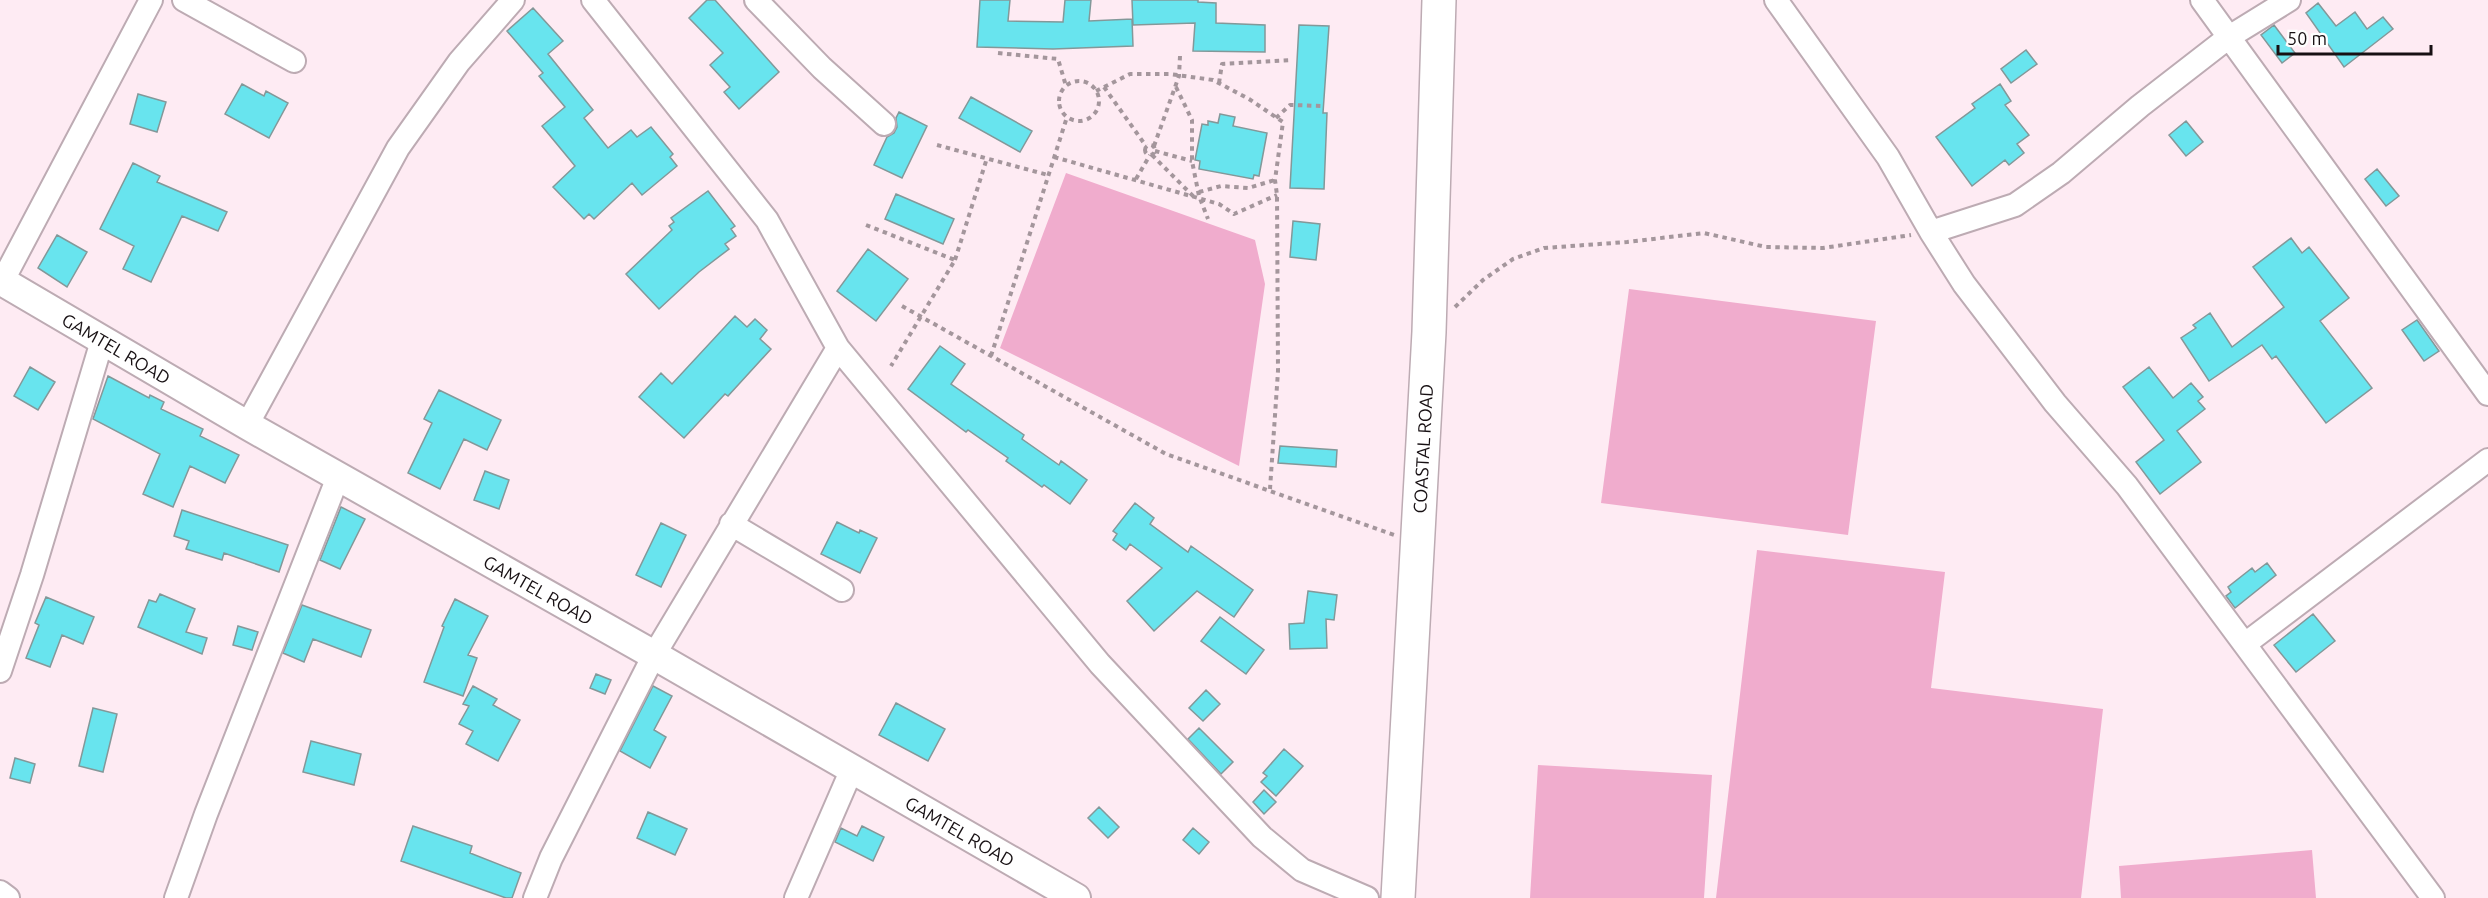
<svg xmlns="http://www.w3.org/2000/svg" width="2488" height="898" font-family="Ubuntu,sans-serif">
<rect width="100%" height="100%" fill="#feebf3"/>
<path fill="#f0accd" d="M1066,173l189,67 10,44 -26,182 -239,-118z
M1629,289l247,32 -28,214 -247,-32z
M1757,550l188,22 -14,116 172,21 -22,189h-365z
M1538,765l174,10 -8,123h-174z
M2312,850l4,48h-195l-2,-32z"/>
<path fill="#68e4ee" stroke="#839899" stroke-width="1.5" d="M707,0h8l64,72 -40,37 -15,-17 6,-5 -20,-22 13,-12 -34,-35z
M980,0h30l-2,21 55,1 2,-22h26l-2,21 43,-2 1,27 -80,3 -76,-2z
M1132,0h66v2l18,1v20l49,2v27l-72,-1 2,-28 -62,2z
M2318,3l18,23 19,-14 12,17 16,-12 10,12 -49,38 -38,-54z
M533,8l30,33 -15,13 45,56 -9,8 24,30 23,-18 6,7 14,-10 22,27 -3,3 7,9 -35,29 -10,-12 -38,36 -5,-5 -5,5 -31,-32 22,-21 -33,-40 23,-19 -26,-31 4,-3 -36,-42z
M1299,25l30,1 -6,87h4l-3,76 -34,-1z
M2274,25l21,28 -13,10 -21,-28z
M2026,50l11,14 -26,19 -10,-14z
M242,84l22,12 2,-5 22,12 -19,35 -44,-24z
M2000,84l11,17 -6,4 24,30 -12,9 7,9 -15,12 -4,-5 -33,26 -36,-49 39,-29 -3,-4z
M138,94l28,8 -9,30 -27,-8z
M971,97l61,34 -12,21 -61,-34z
M899,112l28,14 -25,52 -28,-13 13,-28 7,-4 3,-6 -1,-9z
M1220,114l15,3 -2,9 34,7 -8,43 -5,-1 -1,4 -54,-10 1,-8 -5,-1 7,-36 6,1v-4l10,2z
M2186,121l17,21 -17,14 -17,-21z
M133,163l27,13 -3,6 70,30 -9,19 -36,-15 -31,66 -28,-13 11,-23 -34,-17z
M2377,169l22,27 -13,10 -21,-27z
M708,191l27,35 -4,3 5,7 -11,8 4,5 -30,23 -40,37 -33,-35 46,-44 -3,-4 5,-4 -3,-4z
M896,194l58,25 -11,25 -58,-25z
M1293,221l27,3 -4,36 -26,-3z
M57,235l30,17 -20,35 -29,-19z
M2291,238l11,15 7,-6 40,51 -29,23 52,67 -46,35 -50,-67 -4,3 -10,-14 -53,36 -28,-43 15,-10 -3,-3 17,-12 22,34 52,-40 -31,-40z
M868,249l40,30 -32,42 -39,-30z
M735,316l12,11 8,-8 12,11 -7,9 11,10 -43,47 -3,-2 -41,44 -45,-41 22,-24 11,11z
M2417,320l22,31 -15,10 -22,-31z
M940,346l25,18 -14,20 73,51 -2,4 37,26 2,-4 26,19 -17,24 -26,-19 -2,2 -36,-26 2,-3 -40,-28 -2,2 -58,-43z
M30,367l25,15 -17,28 -24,-14z
M2149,367l24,31 18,-15 12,14 -5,4 7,8 -28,22 24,31 -41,32 -24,-32 28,-22 -41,-53z
M108,376l41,22 1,-3 14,7 -3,7 42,20 -3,7 39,19 -14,28 -35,-17 -17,41 -30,-13 17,-40 -67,-35z
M439,390l62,30 -14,30 -23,-11 -24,50 -32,-16 24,-50 -8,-4z
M1280,446l57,4 -1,17 -58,-4z
M485,471l24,9 -10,29 -25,-9z
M1135,503l19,15 -4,6 38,28 3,-6 62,44 -19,27 -37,-26 -43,40 -27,-30 35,-33 -32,-24 -4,6 -13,-10 4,-6 -4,-3z
M341,507l24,12 -25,50 -20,-9z
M182,510l106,35 -9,27 -55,-19 -2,7 -36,-11 3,-8 -15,-5z
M837,522l22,11 1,-3 17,8 -17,35 -39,-19z
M661,523l25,12 -25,52 -25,-12z
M2267,563l9,12 -41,33 -9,-12 5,-4 -3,-5 24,-19 3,4z
M1308,591l29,4 -3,25 -8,-1 1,29 -37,1 -1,-25 15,-1z
M160,594l35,15 -9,23 21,6 -5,16 -64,-27 11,-27 7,2z
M46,597l48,20 -11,27 -21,-9 -12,32 -24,-9 13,-33 -4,-2z
M455,599l33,17 -20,39 9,3 -14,38 -39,-14 20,-55 -2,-1z
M302,605l69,25 -10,27 -48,-18 -9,23 -21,-9z
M2313,614l22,27 -39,31 -22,-27z
M1220,617l44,33 -18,24 -45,-33z
M238,626l20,6 -6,18 -19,-5z
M596,674l15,6 -6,14 -15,-6z
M473,686l24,13 -4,6 27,15 -22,41 -32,-17 7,-13 -14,-7 10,-18 -6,-2z
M653,686l19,10 -18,34 12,7 -16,31 -30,-17z
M1206,690l14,14 -17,17 -14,-13z
M896,703l49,26 -17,32 -49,-26z
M93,708l24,6 -14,58 -24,-6z
M1199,728l34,34 -12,12 -33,-35z
M311,741l50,13 -7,31 -51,-13z
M1284,749l19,17 -27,30 -15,-14 6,-6 -4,-3z
M15,758l20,6 -5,19 -20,-5z
M1264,790l12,12 -12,12 -11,-12z
M1099,807l20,20 -11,11 -20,-20z
M648,812l39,17 -12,26 -38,-17z
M413,826l59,20 -2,7 51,20 -9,25h-6l-105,-37z
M862,826l22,11 -11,24 -38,-19 6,-14 16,8z
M1193,828l16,14 -10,12 -16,-14z"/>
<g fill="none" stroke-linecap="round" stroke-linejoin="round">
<g stroke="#bdabb3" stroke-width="26">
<path id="minor" d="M184,0l110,61
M593,0l174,220 71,128 262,316 162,173 40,33 65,28
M756,0l66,68 62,56
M1776,0l112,157 43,75 33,52 91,119 72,83 306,412
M2202,0l286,394
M1931,232l84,-27 46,-32 79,-67 89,-69 60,-37
M2,282l149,-282
M247,425l151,-277 61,-86 54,-62
M731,524l111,66
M2245,644l243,-184
M0,671l32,-96 70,-234
M0,892l8,6
M176,898l30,-84 132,-337
M535,898l16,-40 103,-203 184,-307
M796,898l56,-129"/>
</g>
<g stroke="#bdabb3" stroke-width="32">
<g id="tertiary">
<path id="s1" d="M0,280l247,145 407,230 422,243"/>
</g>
</g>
<g stroke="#bdabb3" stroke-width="36">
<g id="primary">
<path id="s2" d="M1398,898l31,-566 10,-332"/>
</g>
</g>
<path stroke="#a4969c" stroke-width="4" stroke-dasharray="4.5 4.5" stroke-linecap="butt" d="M998,53l60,6 8,27
M1059 101a20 20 0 1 1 40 0a20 20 0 1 1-40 0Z
M1219,83l3,-19 69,-4
M1104,87l42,59
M1176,87l16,33v41l7,35 9,23
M1096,91l34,-17h40l43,6 36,19 34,23 -8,58 2,15 1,176 -8,118
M1276,118l14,-13 34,1
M1145 150a5 5 0 1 1 10 0a5 5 0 1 1-10 0Z
M937,145l111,30
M1154,146l25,-70 1,-20
M1155,151l37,10
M1152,155l42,42
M1054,157l165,47 15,10 43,-19
M1136,179l14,-24
M1199,192l22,-6 27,2 27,-8
M866,225l89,35 -64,106
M955,260l32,-102
M902,306l264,148 228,81
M1455,307l28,-27 30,-21 31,-11 83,-6 77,-9 62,14 57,1 88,-13
M991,356l76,-239"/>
<use href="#minor" stroke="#fff" stroke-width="22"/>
<use href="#tertiary" stroke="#fff" stroke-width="28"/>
<use href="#primary" stroke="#fff" stroke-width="33"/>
</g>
<g text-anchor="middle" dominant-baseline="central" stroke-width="4.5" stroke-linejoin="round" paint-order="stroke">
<g font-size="18" fill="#171013" stroke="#fefefe">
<text stroke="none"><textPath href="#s1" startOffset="135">GAMTEL ROAD</textPath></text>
<text stroke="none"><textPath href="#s2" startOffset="450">COASTAL ROAD</textPath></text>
<text stroke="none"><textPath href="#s1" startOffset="621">GAMTEL ROAD</textPath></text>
<text stroke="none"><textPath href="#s1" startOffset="1107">GAMTEL ROAD</textPath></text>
</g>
</g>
<path d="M2278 45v9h153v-9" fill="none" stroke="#171013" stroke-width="3"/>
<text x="2287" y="45" font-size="18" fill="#171013" stroke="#fefefe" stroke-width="4.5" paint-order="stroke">50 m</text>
</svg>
